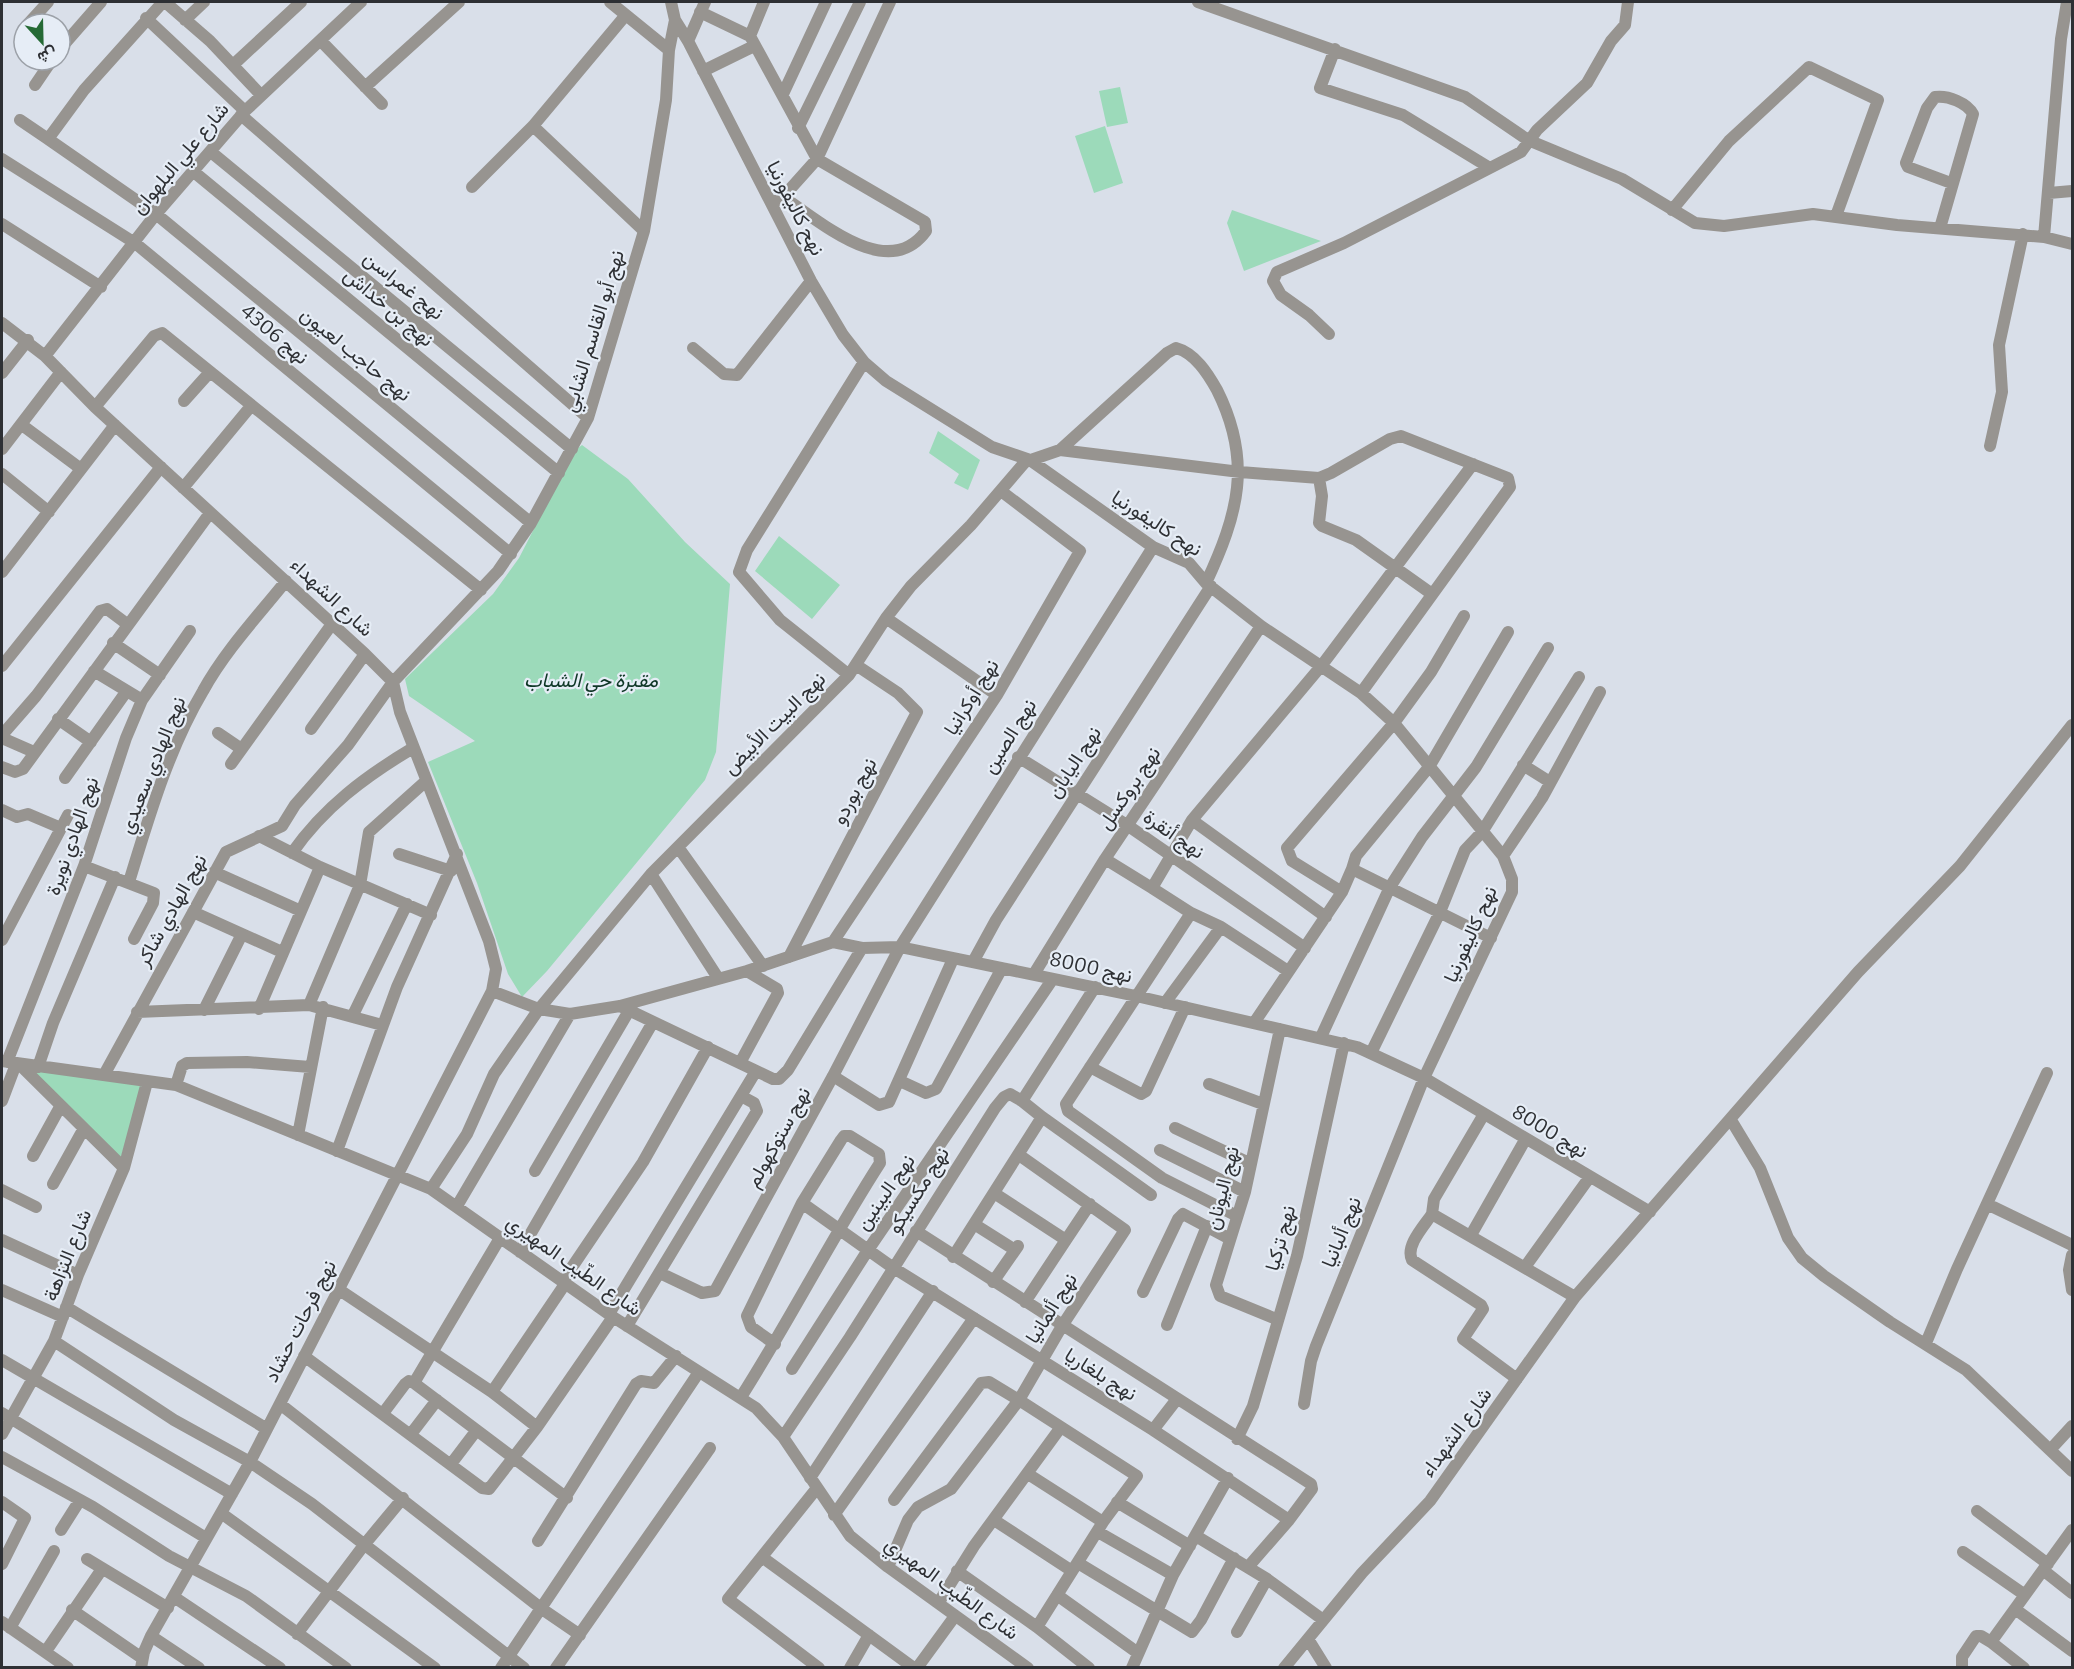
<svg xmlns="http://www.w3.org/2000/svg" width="2074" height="1669" font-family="Bitter,Vazirmatn,serif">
<rect width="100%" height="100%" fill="#d9dfe9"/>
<path fill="#9cdaba" d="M1120,87l8,36 -21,4 -8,-36z
M1105,126l18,57 -29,10 -19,-57z
M1232,210l89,31 -77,30 -17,-48z
M938,431l42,29 -12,30 -14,-7 5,-9 -30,-21z
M582,445l46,34 57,63 45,42 -14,168 -11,28 -158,191 -25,26 -14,-23 -31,-91 -49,-121 47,-21 -66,-45 -4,-17 88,-85 26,-36 55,-107z
M779,536l61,49 -28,34 -57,-48z
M24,1069l118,16 -22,76z"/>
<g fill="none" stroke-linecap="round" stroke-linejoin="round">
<path stroke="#979490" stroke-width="12" d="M163,2l-79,88 -36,49 108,75 375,309
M165,2l45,39 50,53
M610,2l59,48
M764,2l-14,34 67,123 108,63 1,9c-38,52 -106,-10 -143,-34
M1198,2l267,95 63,43 94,39 73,44 29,3 89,-12 84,11 147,12 28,7
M700,12l50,24
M146,18l99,93
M185,20l19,-18
M675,20l13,21 123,240 32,54 21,27 22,19 106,66 38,13 123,87 36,16 17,20 55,43 100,67 33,30 109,133 9,23v13l-88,186 -108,268 -5,15 -7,43
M28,24l20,-22
M321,41l61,63
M688,41l17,-39
M60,49l41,-47
M1335,49l-15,39 83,27 87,53
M233,65l68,-63
M703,71l51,-25
M35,85l17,-25
M365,87l94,-85
M783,94l43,-92
M241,115l347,303
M20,120l28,19
M533,126l111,105
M798,128l62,-126
M211,152l361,297
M2,159l133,84 376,311
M194,172l365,301
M472,187l61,-61 92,-110
M2049,193l23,-2
M776,201l7,-4 34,-38 73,-157
M1672,210l57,-69 80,-74 69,33 -42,116
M2,224l99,63
M1940,228l33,-114c-6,-11 -25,-19 -38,-17l-8,11 -21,55 2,4 43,16
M2044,237l17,-198 6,-37
M2,323l43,33 50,51 270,247 28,28 7,30 89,229 7,28 -4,22 -242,471 -99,174 -7,16 -3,16
M1329,334l-20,-19 -28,-20 -8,-14 4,-9 67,-29 177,-91 16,-22 50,-47 24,-42 14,-16 3,-23
M693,348l31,26 13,1 74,-94
M45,356l111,-142 89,-103 116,-109
M2,373l26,-33
M184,401l26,-29
M95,407l59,-71 8,-3 319,257
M22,425l59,44
M1990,446l12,-54 -3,-47 24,-111
M2,449l59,-77
M1060,450l180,22 79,6 12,-5 59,-34 11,-3 107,42 2,9 -149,206
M2,474l47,38
M1319,478l3,18 -3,27 3,3 34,14 76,54
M183,488l68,-82
M2,572l113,-147
M886,618l111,77
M113,643l47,32
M2,666l159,-199
M94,671l48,29
M849,675l-69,-55 -41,-48 8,-22 117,-188
M58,719l33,23
M311,729l54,-75
M218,733l22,15
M2,735l34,-39 64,-85 7,-2 20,15
M2,738l32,14
M1018,757l109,68 178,123
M231,764l101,-140
M1523,765l27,17
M2,767l13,5 8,-3 187,-256
M65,778l61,-86
M2,810l15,7 11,-3 33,14
M1192,820l134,97
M259,836l61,31 111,48
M678,847l85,119
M292,853c32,-46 74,-77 121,-105
M399,854l52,17
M1503,856l39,-58 58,-106
M1105,859l47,29 40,-68 130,-155 151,-201
M84,866l70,27 -1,10 -19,36
M1352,869l4,-13 73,-89 79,-135
M214,872l87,39
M651,874l67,104
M129,882c20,-65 39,-132 74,-191 22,-40 54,-74 83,-110
M1152,888l39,25
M1342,892l-50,-31 -5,-13 107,-125 37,-51 33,-56
M193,912l89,40
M2,940l66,-125
M833,942l164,-247 83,-144 -79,-60
M789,957l128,-245 -19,-19 -42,-28
M973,962l23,-42 215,-334
M1034,974l71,-115 156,-233
M492,991l47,18 31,5 50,-8 127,-35 86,-29 29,6 38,-1 236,49 221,51 67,31 226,134
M1165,1003l56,-76
M309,1005l51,-120 9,-53 57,-51
M620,1006l153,73h6l9,-9 74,-122
M259,1009l61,-142
M204,1010l38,-76
M137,1012l172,-7 73,20
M353,1015l54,-111
M1254,1023l88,-131 10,-23 139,69
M1321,1037l69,-150 32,-50 54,-70 72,-119
M1371,1053l69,-141 25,-62 17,-18 97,-155
M2,1061l174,24 255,104 182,128 143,91 27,29 67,99 38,31 140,101
M7,1062l77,-196 42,-128 16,-38 48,-69
M740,1063l38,-70 -1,-4 -30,-18
M19,1064l105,104
M38,1067l15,-44 62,-146
M1090,1067l51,27 5,-3 39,-84
M104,1075l122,-223 56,-26 13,-21 53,-60 45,-63 105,-111 33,-48 57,-105 56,-187 22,-131 3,-50 6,-30 -4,-18
M833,1076l46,29 10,-3 64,-143
M900,1081l26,12 10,-4 66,-121
M1209,1084l54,20
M176,1085l6,-19 5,-3 60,-1 63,5
M2,1101l14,-37
M1484,1114l-50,85 -2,15 143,83
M1042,1117l109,78
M1731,1120l29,48 28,70 14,20 22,18 66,46 76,48 106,101
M1175,1128l74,35
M298,1135l25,-128
M1160,1150l85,42
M337,1151l60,-164 60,-133
M33,1156l27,-49
M535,1171l95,-162
M53,1184l30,-54
M431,1189l36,-55 27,-60 45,-65 112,-135 198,-199 37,-57 25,-32 60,-61 54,-63 35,-12 107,-97 9,-5c19,5 32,26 41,42 36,72 21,124 -11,193
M2,1190l34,17
M994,1193l72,47 -41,62
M1987,1204l85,41
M457,1206l113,-192
M1432,1214c-8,12 -27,32 -20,46l69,45 2,4 -20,30 54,40
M1237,1216l-75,-38 -94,-67 -2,-7 125,-191 30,14 67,44
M974,1224l41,26
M916,1231l395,253 1,5 -23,31
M1471,1235l54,-95
M500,1238l-86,145 153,115
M2,1240l76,35
M1066,1240l24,-36
M520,1252l133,-230
M2072,1255l-3,15 3,20
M953,1257l89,-140 -20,-16
M1525,1267l64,-89
M660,1273l42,20 13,-2 118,-215 67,-129 253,-400
M562,1282l81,-120 65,-115
M993,1282l25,-36
M338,1289l154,103 45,35
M2,1290l61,27
M1143,1292l35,-73 5,-5 47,25
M66,1307l201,122
M609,1314l147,-243
M1276,1319l-56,-23 -4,-11 29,-93 35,-163
M1167,1325l40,-99
M627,1326l130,-215 -3,-8 -13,-7
M54,1341l120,79 76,42 62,42 212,164
M1926,1343l31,-74 90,-196
M775,1344l-24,-17 -4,-11 55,-113
M304,1356l178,132 7,1 48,-62 76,-110
M2,1360l230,134
M792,1369l76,-119 184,-270
M492,1392l73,-108
M741,1397c49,-77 90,-158 139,-234l-1,-9 -29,-18h-6l-3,4 -39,63 90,64 261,163 136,90 -41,47
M280,1404l262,205 38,26
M384,1412l21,-28 4,-3 5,2
M2,1413l204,125
M1153,1430l24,-31
M2,1434l52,-93 24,-66 46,-107 23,-86
M411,1434l26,-34
M783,1437l67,-100 145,-229 9,-11 6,-3 12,7 73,-114
M1237,1439l16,-33 44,-150 47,-213
M2050,1450l22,-24
M2,1457l91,50 76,49 77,40 100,72
M451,1464l25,-33
M1028,1474l75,48
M810,1478l123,-187
M817,1488l-89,111 91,69
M2,1502l23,16 -23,46
M1117,1502l73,44
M1977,1511l71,53
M221,1513l214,155
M834,1515l140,-197
M994,1520l78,51
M61,1530l19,-30
M1098,1532l75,43
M1196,1536l71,43 -30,53
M538,1541l98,-157 5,-3 13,2 22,-27
M1963,1552l62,43
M762,1557l152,111
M87,1559l81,49
M1078,1563l114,69 9,-12 33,-62
M888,1567l20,-47 10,-13 33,-18 68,-89 -30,-18 -8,1 -87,117
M2043,1570l29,23
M957,1571l80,56 66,-105 34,-46 -118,-76 43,-74 63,-96 -106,-75
M1267,1579l55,40
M1057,1595l81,58
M174,1597l106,71
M939,1602l35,-56 87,-119
M2015,1609l57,42
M72,1610l70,48
M2,1622l66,46
M1037,1627l52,41
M10,1628l44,-77
M297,1634l67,-89 39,-47
M151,1636l48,32
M1308,1639l18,29
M46,1651l56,-82
M501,1668l198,-296
M556,1668l154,-220
M850,1668l19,-33
M917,1668l38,-52
M1132,1668l41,-93 55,-97
M1284,1668l78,-95 68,-72 145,-204 283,-325 102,-106 112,-141
M1962,1668v-11l14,-21h5l10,6
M2024,1668l-33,-26 81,-112"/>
</g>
<g text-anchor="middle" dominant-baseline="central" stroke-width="4.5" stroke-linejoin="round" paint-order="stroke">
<g font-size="20" fill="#2e3034" stroke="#e6edf6">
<text transform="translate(180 158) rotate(-50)">شارع علي البلهوان</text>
<text transform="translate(796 208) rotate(63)">نهح كاليفورنيا</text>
<text transform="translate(404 285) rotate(39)">نهج غمراسن</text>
<text transform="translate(389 307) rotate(40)">نهج بن خداش</text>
<text transform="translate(593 331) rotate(-73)">نهج أبو القاسم الشابي</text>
<text transform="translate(275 334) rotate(40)">نهج 4306</text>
<text transform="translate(356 354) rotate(39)">نهج حاجب لعيون</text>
<text transform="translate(1157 523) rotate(33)">نهح كاليفورنيا</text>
<text transform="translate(332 597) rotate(43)">شارع الشهداء</text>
<text transform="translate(971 697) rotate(-58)">نهج أوكرانيا</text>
<text transform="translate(774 723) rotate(-45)">نهج البيت الأبيض</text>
<text transform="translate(1009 736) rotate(-58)">نهج الصين</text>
<text transform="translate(1074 762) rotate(-57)">نهج اليابان</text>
<text transform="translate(152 765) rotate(-68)">نهج الهادي سعيدي</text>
<text transform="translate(1129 788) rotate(-56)">نهج بروكسل</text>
<text transform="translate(854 791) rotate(-62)">نهج بوردو</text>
<text transform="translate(1174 834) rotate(35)">نهج أنقرة</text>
<text transform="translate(72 836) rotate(-71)">نهج الهادي نويرة</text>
<text transform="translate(171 910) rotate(-61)">نهج الهادي شاكر</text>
<text transform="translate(1470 934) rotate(-66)">نهح كاليفورنيا</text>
<text transform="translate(1091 967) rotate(12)">نهج 8000</text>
<text transform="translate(1550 1131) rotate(31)">نهج 8000</text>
<text transform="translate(778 1137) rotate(-61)">نهج ستوكهولم</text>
<text transform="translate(1222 1188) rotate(-76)">نهج اليونان</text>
<text transform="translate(918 1190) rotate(-58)">نهج مكسيكو</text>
<text transform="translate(885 1192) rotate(-55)">نهج البينين</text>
<text transform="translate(1341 1232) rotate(-68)">نهج ألبانيا</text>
<text transform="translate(1280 1238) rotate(-75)">نهج تركيا</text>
<text transform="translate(67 1255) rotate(-68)">شارع النزاهة</text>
<text transform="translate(574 1265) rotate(35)">شارع الطّيب المهيري</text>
<text transform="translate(1051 1308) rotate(-58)">نهج ألمانيا</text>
<text transform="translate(300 1321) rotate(-63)">نهج فرحات حشاد</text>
<text transform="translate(1101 1374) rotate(32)">نهج بلغاريا</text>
<text transform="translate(1456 1432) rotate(-54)">شارع الشهداء</text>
<text transform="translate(952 1588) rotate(36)">شارع الطّيب المهيري</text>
</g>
<g font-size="20" font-style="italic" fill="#0f3726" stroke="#e6edf6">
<text x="591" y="680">مقبرة حي الشباب</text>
</g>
</g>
<rect width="2074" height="1669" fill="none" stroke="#2e3034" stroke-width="6"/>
<g transform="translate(42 42) rotate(158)"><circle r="28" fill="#e6edf6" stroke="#9ca1a8" stroke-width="1.5"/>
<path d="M0-4.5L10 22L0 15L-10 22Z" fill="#256a35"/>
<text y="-9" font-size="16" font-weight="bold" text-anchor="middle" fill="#2e3034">ش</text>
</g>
</svg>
